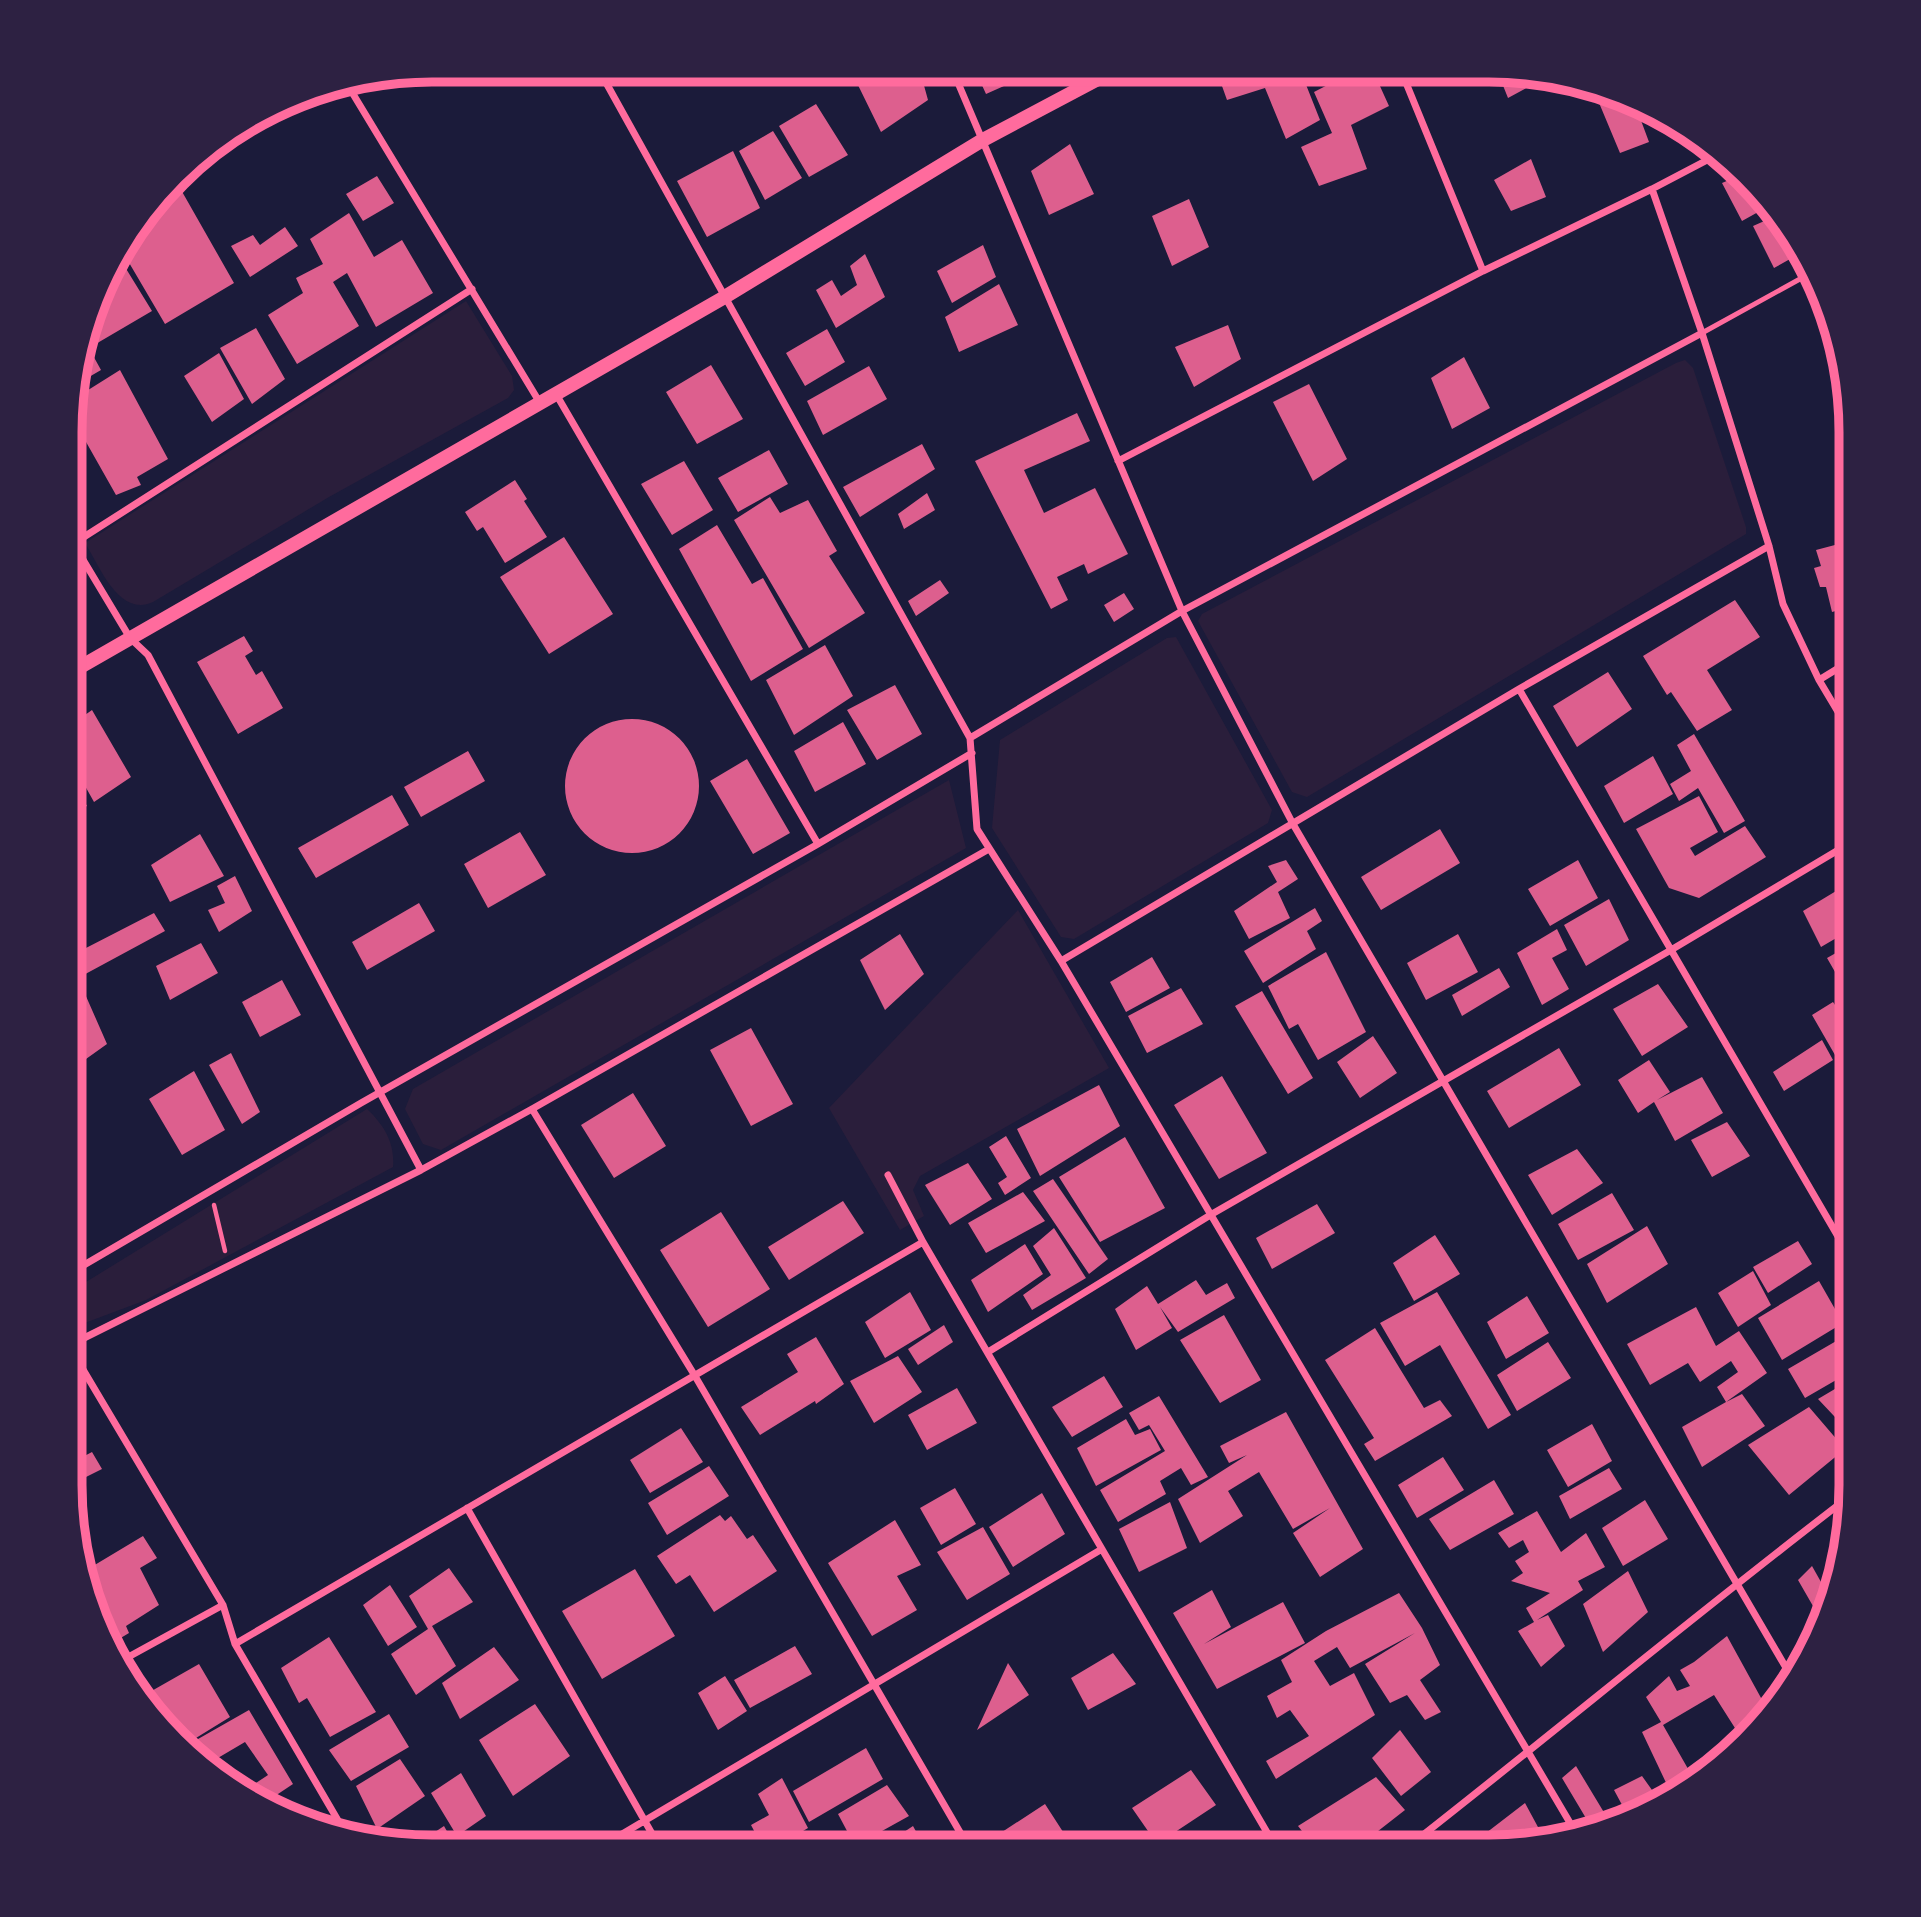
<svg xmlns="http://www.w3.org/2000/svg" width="1921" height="1917" font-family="Poppins,sans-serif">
<rect width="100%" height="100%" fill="#1b1b3a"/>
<path fill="#2a1e3b" d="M466,301l46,75 2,14 -6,8 -179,99 -176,105c-34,16 -54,-37 -68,-59z
M1685,360l8,8 53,159v7l-439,263 -15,-5 -94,-171 4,-7 474,-251z
M1176,637l96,173 -4,13 -194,116 -13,-2 -69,-109 8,-88 167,-102z
M949,780l17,68 -525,302 -18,-6 -18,-35 8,-20z
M1018,910l91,158 -189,108 -7,14 11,26 -24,14 -71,-122z
M367,1109c17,16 28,34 26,58l-247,133 -64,24 -9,-7v-27z"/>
<path fill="#dd5f8e" d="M874,71h46l8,29 -47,32 -25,-51z
M976,72h46l2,5 -38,17z
M1217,72h84l19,48 -34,19 -21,-51 -38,12z
M1344,73h30l15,33 -38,19 16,44 -48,17 -18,-39 31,-14 -18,-41 31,-16z
M1498,73h37l7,2 1,4 -35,19z
M1603,96l33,11 13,35 -29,11 -23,-55z
M816,104l32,51 -39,22 -30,-51z
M773,131l29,47 -37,22 -26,-49z
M1070,144l24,50 -45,21 -18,-44z
M733,151l27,57 -53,29 -30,-56z
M1531,159l15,38 -35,14 -17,-31z
M377,176l17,27 -31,18 -17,-27z
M1736,177l33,29 -27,15 -20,-38z
M176,181l58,102 -69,41 -44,-75z
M1189,199l20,48 -37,19 -20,-50z
M349,213l25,44 28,-17 31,53 -57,34 -29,-54 -14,9 26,44 -62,38 -29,-49 35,-22 -7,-15 27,-14 -13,-25z
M1778,215l21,39 -25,14 -21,-42z
M285,227l13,19 -48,31 -19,-31 22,-11 7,10z
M983,245l13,32 -44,26 -15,-32z
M117,254l35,57 -58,34 -6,-12z
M865,254l20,43 -49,31 -20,-38 16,-10 9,16 16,-11 -7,-19z
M999,284l19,41 -59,27 -14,-35z
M1228,325l13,34 -47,28 -19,-40z
M256,328l29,51 -33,25 -32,-56z
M827,329l18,33 -40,24 -19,-33z
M85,341l16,29 -24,14v-22z
M219,353l25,46 -32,23 -28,-46z
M1464,357l26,51 -38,21 -21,-51z
M711,365l32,54 -46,25 -31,-52z
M869,366l18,33 -64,36 -16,-34z
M120,370l48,89 -31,18 4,8 -25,10 -39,-69v-29z
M1309,384l38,75 -34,22 -40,-79z
M1077,413l13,28 -66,29 20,43 51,-25 33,66 -40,20 -4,-10 -27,13 11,23 -17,9 -76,-148z
M922,444l13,25 -75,48 -17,-30z
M769,450l19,34 -50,28 -20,-34z
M684,461l29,49 -41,25 -31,-51z
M515,480l12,19 -3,2 23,36 -42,26 -22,-36 -6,4 -12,-19z
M927,493l8,17 -31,19 -6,-15z
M770,497l10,16 28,-13 29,51 -8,5 36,57 -56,35 -75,-128z
M717,525l35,59 11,-6 40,71 -52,32 -72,-132z
M564,537l49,77 -64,40 -49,-77z
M1850,541v66l-18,5 -6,-25h-6l-6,-19 7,-2 -5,-16z
M940,580l9,13 -33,23 -8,-15z
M1124,593l10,16 -20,13 -10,-17z
M1735,600l25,37 -53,33 25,40 -35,21 -26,-39 -4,3 -24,-39z
M244,636l9,15 -8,5 11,19 6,-4 21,37 -45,26 -41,-72z
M825,645l28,51 -59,39 -28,-55z
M1608,672l24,37 -55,38 -24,-41z
M895,685l27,49 -45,26 -30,-50z
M92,710l39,67 -37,25 -19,-34v-46z
M565 786a67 67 0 1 1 134 0a67 67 0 1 1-134 0Z
M843,722l23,42 -51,28 -21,-41z
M1694,734l51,87 -21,12 -26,-45 -19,13 -9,-17 21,-13 -14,-26z
M468,751l17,30 -64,36 -17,-30z
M1653,756l20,38 -49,29 -20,-37z
M747,759l43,74 -37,21 -43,-73z
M75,785l12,21 -13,6 1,-19z
M392,795l17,30 -93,53 -18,-30z
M1699,796l19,36 -28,16 5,8 50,-30 21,31 -67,41 -30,-10 -33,-59z
M1440,829l20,34 -79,47 -20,-33z
M520,832l26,43 -58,33 -24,-44z
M200,834l24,42 -54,26 -19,-37z
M1286,860l12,19 -20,13 12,26 -41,21 -15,-28 43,-29 -9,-16z
M1578,860l20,38 -48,28 -22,-37z
M235,876l17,35 -33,21 -11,-22 17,-7 -8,-17z
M1846,885l4,7v38l-29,17 -18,-36z
M1609,899l20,41 -43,26 -22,-41z
M419,903l16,28 -68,39 -15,-28z
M1315,908l7,13 -15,10 9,18 -53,34 -19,-32z
M154,913l11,18 -87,47 29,66 -28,20 -6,-12 1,-122 10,19z
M1557,929l10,21 -15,8 17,31 -27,16 -25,-52z
M900,934l24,40 -39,36 -25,-50z
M1458,934l20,38 -52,28 -19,-37z
M201,943l17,30 -48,27 -14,-34z
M1850,945v53l-23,-40z
M1326,952l40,80 -48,28 -20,-36 -9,5 -21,-43z
M1152,957l18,31 -44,24 -16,-30z
M1499,968l11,19 -48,29 -10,-21z
M282,980l19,35 -41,22 -18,-35z
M1658,984l30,43 -46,29 -29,-47z
M1181,988l22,36 -56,29 -19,-37z
M1262,991l51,87 -25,16 -53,-88z
M1833,1002l17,25v19l-15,9 -23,-40z
M751,1028l42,76 -42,22 -41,-76z
M1373,1036l24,37 -37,25 -23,-36z
M1822,1040l11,20 -49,31 -11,-19z
M1559,1048l22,37 -72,43 -22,-37z
M231,1053l29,59 -18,12 -33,-59z
M1649,1060l21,32 -13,8 45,-23 21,36 -48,28 -21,-39 -16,11 -20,-33z
M194,1071l31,59 -43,25 -33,-56z
M1222,1076l45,77 -48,26 -45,-74z
M1099,1085l21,41 -80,50 -23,-47z
M633,1093l33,53 -52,32 -33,-53z
M1727,1122l23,34 -38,21 -21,-37z
M1006,1136l25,42 -26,17 -7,-12 9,-6 -18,-30z
M1125,1137l40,71 -65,34 -41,-65z
M1577,1149l26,34 -51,32 -24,-40z
M968,1163l24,36 -42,26 -25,-40z
M1053,1179l55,80 -19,15 -56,-83z
M1023,1192l22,29 -59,32 -18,-30z
M1612,1193l22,37 -56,30 -20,-36z
M843,1201l21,32 -75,47 -21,-33z
M1317,1204l18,29 -63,36 -16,-31z
M721,1212l49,77 -62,38 -48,-77z
M1647,1226l21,38 -61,39 -20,-39z
M1054,1228l32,50 -54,32 -9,-15 28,-20 -18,-29z
M1435,1235l25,39 -46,27 -21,-38z
M1798,1241l14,23 -44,29 -15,-26z
M1025,1244l18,30 -55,38 -17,-32z
M1753,1271l18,34 -33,22 -20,-34z
M1196,1280l10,15 21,-12 8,15 -57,34 -18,-25 12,21 -36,22 -21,-41 32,-23 11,18z
M1819,1281l24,42 -61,37 -24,-42z
M910,1292l21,38 -46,28 -20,-36z
M1437,1292l74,123 -23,14 -48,-84 -35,21 -25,-43z
M1527,1296l22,37 -43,26 -19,-37z
M1696,1307l20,39 23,-15 28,42 -41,29 16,-8 23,32 -63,41 -20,-40 44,-25 -9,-15 21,-15 -7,-11 -31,21 -12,-19 -38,22 -23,-41z
M1224,1315l37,65 -41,23 -40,-63z
M944,1325l9,17 -35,23 -10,-16z
M1375,1328l49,80 16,-8 12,16 -77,45 -11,-17 10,-6 -49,-78z
M1850,1333v39l-45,26 -17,-29z
M816,1337l28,47 -28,20 -1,-3 -55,34 -19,-28 57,-35 -11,-18z
M1548,1342l23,36 -54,33 -20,-36z
M898,1356l24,36 -48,31 -24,-42z
M1104,1376l19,31 -51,30 -20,-30z
M1850,1380v53l-32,-34z
M957,1388l20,35 -50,27 -19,-35z
M1159,1396l49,81 -17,8 -10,-17 -21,13 6,13 -48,28 -18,-32 65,-39 -16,-26 -10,5 -10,-17z
M1809,1407l36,42 -56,46 -41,-50z
M1286,1412l77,137 -43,28 -27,-44 37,-25 -37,21 -34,-57 -31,19 15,25 -43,27 -22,-44 69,-44 -18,8 -9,-17z
M1126,1419l9,16 15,-6 11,21 -65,36 -19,-38z
M1592,1424l20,37 -44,26 -21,-37z
M681,1428l22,34 -53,31 -20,-33z
M92,1452l10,17 -26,13 -5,-10v-9z
M1443,1457l21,33 -47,28 -19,-33z
M709,1466l20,30 -62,39 -19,-32z
M1609,1468l13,21 -52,30 -11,-23z
M1494,1480l20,34 -64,36 -21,-31z
M955,1488l21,36 -35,21 -21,-37z
M1042,1493l23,41 -52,33 -24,-40z
M1645,1500l23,39 -45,27 -21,-38z
M1170,1502l17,46 -48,24 -20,-43z
M1537,1511l24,41 25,-19 19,34 -27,14 5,9 -46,30 11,-5 17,31 -24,21 -23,-36 16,-9 -8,-14 24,-15 -39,-12 12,-8 -8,-12 14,-9 -6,-12 -14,8 -11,-15z
M720,1515l5,6 6,-5 16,23 6,-4 24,36 -63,41 -24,-37 -14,9 -19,-28z
M895,1520l26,45 -24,11 20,34 -45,26 -44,-73z
M983,1527l27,47 -43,26 -30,-48z
M143,1536l14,22 -17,10 19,37 -33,21 3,7 -15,9 -26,-48 -5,-22z
M1812,1566l18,32 -9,22 -23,-40z
M449,1568l24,34 -41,24 24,40 -40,29 -25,-41 37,-25 -19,-33z
M635,1569l40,67 -73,43 -40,-68z
M1628,1571l20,41 -45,40 -20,-48z
M390,1585l27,42 -29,19 -25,-41z
M1212,1590l19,37 -27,17 79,-42 22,41 -88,46 -44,-76z
M1399,1593l23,35 18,37 -20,15 21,32 -16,8 -18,-25 -17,8 -25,-39 50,-31 -65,35 -13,-21 -23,14 16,25 24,-13 21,42 -99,64 -10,-18 43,-25 -19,-26 -13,8 -10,-22 25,-14 -11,-22 45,-29z
M1727,1636l39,71 -26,29 -26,-41 -51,30 28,49 29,-15 -11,13 -81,44 -14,-26 28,-14 15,21 12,-8 -27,-57 19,-10 -15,-25 23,-21 8,15 13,-5 -10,-16 14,-8z
M329,1637l47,75 -46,25 -23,-39 -8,5 -18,-35z
M795,1646l17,28 -62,34 -16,-28z
M494,1647l25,33 -59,39 -18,-36z
M1113,1653l23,31 -48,26 -17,-32z
M1008,1663l21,32 -52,35z
M199,1664l31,53 -47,29 -38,-41 -4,-8z
M725,1676l22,35 -29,19 -20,-37z
M535,1704l35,52 -57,40 -34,-56z
M249,1710l44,74 -30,20 -19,-13 24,-16 -23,-33 -39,23 -22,-18z
M389,1714l20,33 -58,34 -22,-31z
M1400,1730l31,42 -30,24 -29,-38z
M866,1748l17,31 -74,43 -16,-31z
M400,1759l25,37 -48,33 -21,-43z
M1576,1766l35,58 -6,4 -12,2 -31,-52z
M1191,1770l25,35 -59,39 -25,-36z
M461,1773l25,43 -29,20 -26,-43z
M1376,1777l29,33 -32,25 -30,11h-29l-16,-20z
M782,1778l26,50 -30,18h-16l-11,-21 18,-10 -11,-21z
M887,1785l22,31 -54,30 -17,-32z
M1525,1803l20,37 -33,6h-18l-8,-13z
M1045,1804l22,34 -14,8h-47l-7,-12z
M444,1826l9,16 -8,4h-31z
M913,1826l11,20h-41z"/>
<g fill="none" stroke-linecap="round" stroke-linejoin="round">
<path stroke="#ff6b9d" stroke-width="4.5" d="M214,1205l11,46"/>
<path stroke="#ff6b9d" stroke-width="5" d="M1702,333l107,-59"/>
<path stroke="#ff6b9d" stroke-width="7" d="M599,70l371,668 7,91 84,132 515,872
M953,71l229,540 111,213 499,854
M1402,73l81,198
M347,84l193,319
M1652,189l50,144 67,213 14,58 36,76 31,52
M556,394l262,450
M1118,461l365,-190 169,-82 61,-32
M76,542l396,-253
M76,548l54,90 18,17 273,515
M1819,680l31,-19
M1519,689l331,568
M970,738l212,-127 520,-278
M1061,961l458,-272 250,-143
M532,1109l163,267 273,470
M888,1175l35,67 352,604
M72,1272l289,-169 457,-259 154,-91
M72,1344l349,-174 111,-61 457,-260
M72,1351l151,254 12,39 108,185
M988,1352l224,-138 459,-264 179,-107
M467,1508l192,338
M235,1644l688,-402
M121,1661l102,-56
M602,1846l500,-297
M1409,1846c148,-116 292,-236 441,-350"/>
<path stroke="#ff6b9d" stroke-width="14" d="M75,670l648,-372 258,-157 130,-69"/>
</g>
<path d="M0 0H1921V1917H0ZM432 82H1489A350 350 0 0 1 1839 432V1485A350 350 0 0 1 1489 1835H432A350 350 0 0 1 82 1485V432A350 350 0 0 1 432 82Z" fill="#2d2142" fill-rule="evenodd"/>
<path fill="none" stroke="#ff6b9d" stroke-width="9" d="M432 82H1489A350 350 0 0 1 1839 432V1485A350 350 0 0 1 1489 1835H432A350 350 0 0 1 82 1485V432A350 350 0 0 1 432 82Z"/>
</svg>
